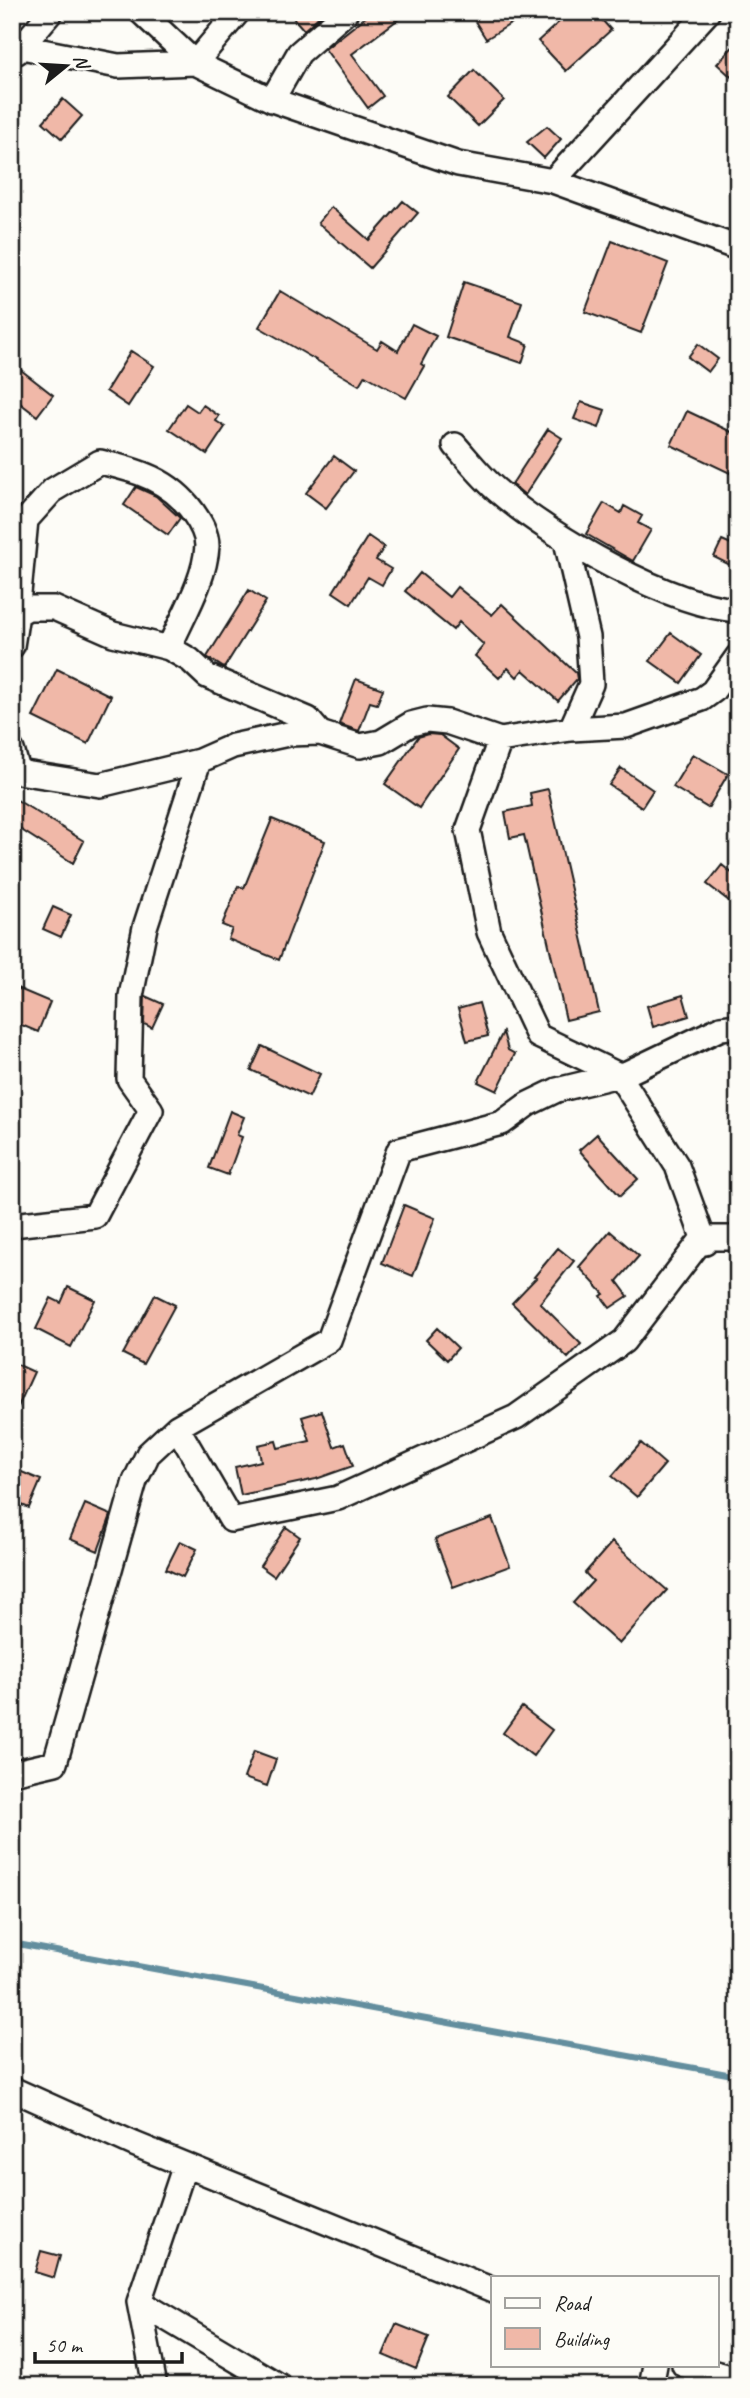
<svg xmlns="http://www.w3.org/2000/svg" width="750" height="2398" font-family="Caveat,sans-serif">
<rect width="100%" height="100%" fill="#fdfcf7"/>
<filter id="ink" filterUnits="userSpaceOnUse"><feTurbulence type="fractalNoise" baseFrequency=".0143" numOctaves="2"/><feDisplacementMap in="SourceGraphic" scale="14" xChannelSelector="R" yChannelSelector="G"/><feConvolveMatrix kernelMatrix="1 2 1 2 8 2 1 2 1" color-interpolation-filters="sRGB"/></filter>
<g filter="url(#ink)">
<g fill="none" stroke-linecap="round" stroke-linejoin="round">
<path stroke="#648e9e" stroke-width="6" d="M12,1943l726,133"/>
</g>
<path fill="#f0b8a8" stroke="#1c1c1c" stroke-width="2" d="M288,12h36l-20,18z
M372,12h36l-56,42 31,42 -15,12 -43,-59z
M481,12h49l-44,27 -13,-21z
M570,12h25l16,18 -45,41 -28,-30z
M738,41v42l-21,-19z
M474,70l30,30 -26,26 -30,-29z
M63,99l19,17 -20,23 -19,-17z
M547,126l14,13 -17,19 -17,-16z
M403,201l15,12 -48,55 -52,-45 13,-16 38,33z
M612,241l56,22 -27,70 -56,-21z
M464,282l58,20 -12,35 18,7 -6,19 -76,-26z
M280,291l97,58 5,-8 16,10 14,-27 24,12 -15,28 3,2 -18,32 -41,-23 -6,10 -100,-58z
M698,344l20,15 -10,13 -20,-15z
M131,351l23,15 -26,40 -22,-15z
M12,363l41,32 -16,21 -25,-19z
M581,402l24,8 -6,18 -25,-9z
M186,404l12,8 5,-7 16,11 -3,5 9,6 -18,27 -38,-25z
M687,411l51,24v27l-6,12 -61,-29z
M548,429l14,9 -37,57 -13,-11z
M334,456l20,15 -28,37 -20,-15z
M136,487l20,9 24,22 -12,17 -44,-30z
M604,503l17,10 3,-7 18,10 -4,7 13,7 -18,31 -47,-27z
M368,536l16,11 -8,13 15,9 -9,16 -14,-8 -17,27 -18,-12z
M722,540l16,7v22l-24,-12z
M420,573l29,24 8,-10 35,28 10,-11 74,69 1,6 -19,22 -35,-31 -6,7 -9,-9 -9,10 -24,-22 9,-11 -25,-23 -6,8 -48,-39z
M249,590l17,11 -42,67 -17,-11z
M671,633l30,22 -20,28 -31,-22z
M57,669l54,27 -23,48 -55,-27z
M356,679l27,10 -6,15 -7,-2 -11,29 -20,-7z
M428,734l12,1 19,14 -40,59 -34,-24 33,-47z
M693,754l35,20 -20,34 -35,-21z
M621,768l32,22 -11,17 -33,-22z
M548,789l51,223 -33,8 -42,-185 -14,3 -5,-26 27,-6 -2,-13z
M12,797l72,44 -11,22 -61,-39z
M272,819l53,22 -46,119 -51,-21 4,-10 -10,-4 16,-39 6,2z
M722,865l16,13v30l-31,-24z
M53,907l18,8 -10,22 -18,-8z
M12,986l38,16 -12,30 -26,-11z
M683,995l6,21 -36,11 -6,-21z
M145,996l18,8 -11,24 -8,-4z
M479,1003l9,33 -21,5 -9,-32z
M503,1032l5,18 7,4 -18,37 -19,-9z
M262,1046l58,28 -11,23 -58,-27z
M230,1111l14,6 -7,18 5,2 -14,38 -19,-7z
M597,1134l41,45 -18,17 -41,-46z
M404,1205l31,13 -22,58 -31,-13z
M610,1231l29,25 -22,25 11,15 -18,12 -9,-12 3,-2 -25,-27z
M558,1248l16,13 -34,42 41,41 -13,14 -56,-55 24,-25 -2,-1z
M68,1287l27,13 -24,47 -35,-18 15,-31 10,5z
M155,1295l20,10 -32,59 -20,-10z
M437,1328l21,20 -11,12 -21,-20z
M12,1362l22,10 -22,48z
M322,1411l12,36 11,-4 8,23 -37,13 -75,16 -6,-28 26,-6 -3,-16 18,-4 2,7 32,-7 -8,-24z
M641,1443l24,21 -28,33 -25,-21z
M12,1468l29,12 -12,28 -17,-7z
M85,1504l26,11 -13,36 -28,-12z
M492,1518l18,48 -57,21 -18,-48z
M286,1527l14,10 -26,39 -14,-10z
M180,1541l17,8 -14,28 -17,-8z
M612,1542l55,48 -48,54 -46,-41 20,-22 -8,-8z
M522,1707l30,23 -19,26 -30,-23z
M254,1751l22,8 -9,27 -23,-8z
M41,2251l19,5 -6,22 -19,-6z
M396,2324l33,13 -13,32 -33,-14z"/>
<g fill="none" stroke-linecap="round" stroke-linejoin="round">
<g stroke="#1c1c1c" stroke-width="28">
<path id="minor" d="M141,12l54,51 43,-51
M12,45l106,21 77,-3 77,37 186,64 95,17 185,67
M17,52l34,-40
M272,100l27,-47 47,-41
M553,181l155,-169
M455,445c14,16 28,34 44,47 52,45 171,114 239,118
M12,524l14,-4 27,-30 47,-28c37,8 70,18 93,50 7,10 14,21 14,34 -2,35 -25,71 -38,102
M566,541l22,96 3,47 -20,45
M17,614l9,-94
M12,646l5,-32 11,-6h26l59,26 56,14 21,12 17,16 101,43 12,14
M500,740l-32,90 21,102 49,104 81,39 58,91 28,77
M12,750l6,20
M12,771l88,14 99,-24 34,-15 55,-12 32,-1 40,13 21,-4 30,-18 16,-4 20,2 53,18 71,-11 55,-3 76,-27 11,-8 25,-35
M12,1225l83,-9 56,-106 -22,-31 2,-83 14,-69 54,-166
M177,1427l54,93 107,-22 178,-81 108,-76 79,-103h35
M12,1773l43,-10 80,-282 13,-27 29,-27 152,-87 70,-190 103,-27 26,-19 29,-14 70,-17 94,-45 17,-2
M12,2089l122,55 359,146
M185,2165l-46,137 141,84
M139,2302l16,84
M684,2365l54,14
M651,2386l4,-21"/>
</g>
<use href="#minor" stroke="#fdfcf7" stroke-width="23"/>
</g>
</g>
<rect width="750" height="2398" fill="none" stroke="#fdfcf7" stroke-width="42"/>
<rect x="21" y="21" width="708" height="2356" fill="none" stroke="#1c1c1c" stroke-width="2.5" filter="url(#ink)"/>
<rect x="491" y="2276" width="228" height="91" fill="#fdfcf7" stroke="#a3a29f" stroke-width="2"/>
<rect x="505" y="2298" width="35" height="10" fill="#fdfcf7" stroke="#a3a29f" stroke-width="2"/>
<text x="554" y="2310" font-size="21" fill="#1c1c1c">Road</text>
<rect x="505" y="2328" width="35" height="21" fill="#f0b8a8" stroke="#a3a29f" stroke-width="2"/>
<text x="554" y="2346" font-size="21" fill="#1c1c1c">Building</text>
<g transform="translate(66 66) rotate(72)" stroke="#fdfcf7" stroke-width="5" paint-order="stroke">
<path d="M0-5L12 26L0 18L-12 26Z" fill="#1c1c1c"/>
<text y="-10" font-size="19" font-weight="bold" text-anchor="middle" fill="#1c1c1c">N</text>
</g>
<path d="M35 2352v10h147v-10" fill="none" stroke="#1c1c1c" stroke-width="3.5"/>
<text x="46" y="2352" font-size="21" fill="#1c1c1c" stroke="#fdfcf7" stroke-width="5" paint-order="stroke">50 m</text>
</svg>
